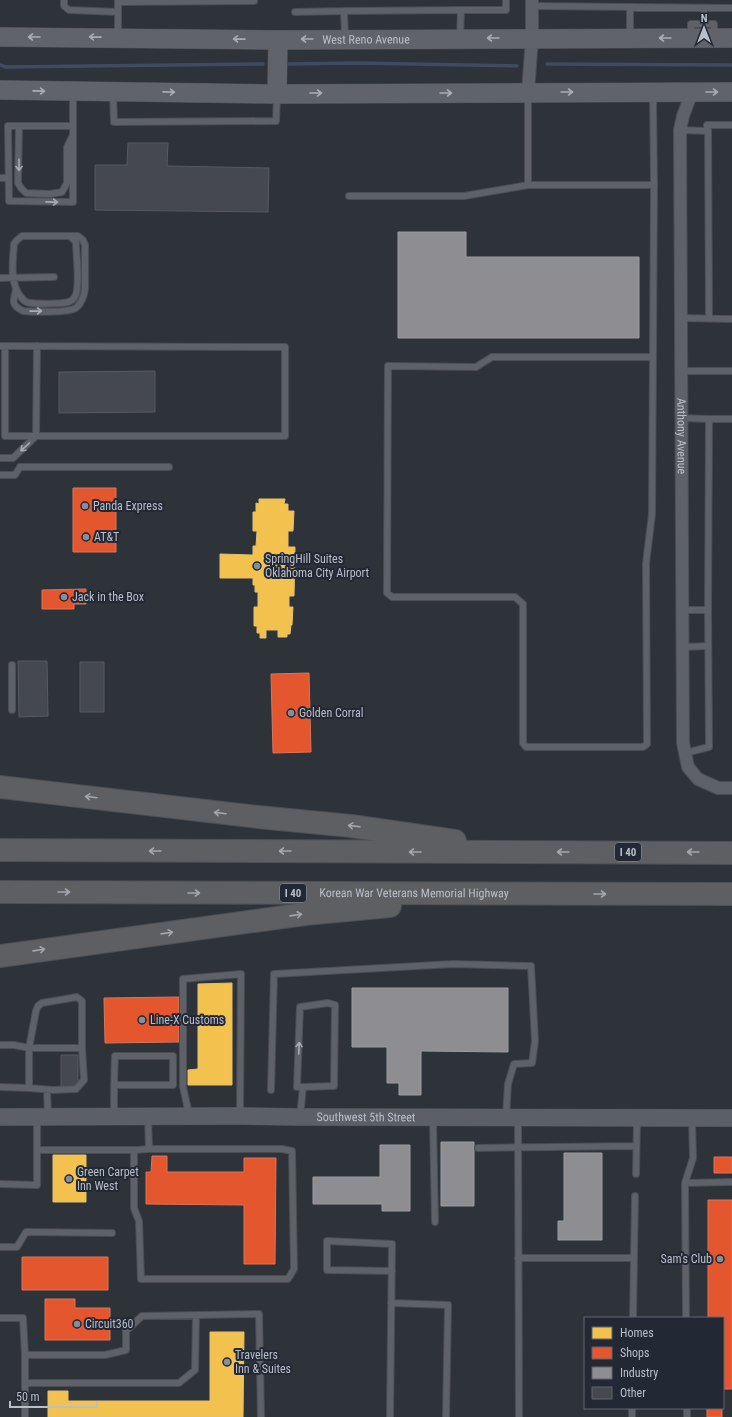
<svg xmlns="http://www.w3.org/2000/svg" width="732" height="1417" font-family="'Roboto Condensed',sans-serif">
<rect width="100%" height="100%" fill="#2e3239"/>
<path fill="#f2c14e" stroke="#e1c073" d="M259,499h26l-1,5h4v7h6l-1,20h-5v16h7l-1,49h-5v11h4l-1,18h-1l-1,9h-3v3h-9v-7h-12v8h-6v-5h-3v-7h-3v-19h4v-15h-3v-7h-2v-7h-33v-24l33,1v-9h3l1,-15h-4v-19h3v-9l3,1z
M232,983v102h-44v-15l10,-1v-85z
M53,1155h33v47h-33z
M210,1332h34l-1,85h-195v-26h20v10h142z"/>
<path fill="#e4572e" stroke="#d7765c" d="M73,488h43v64h-43z
M86,589v15h-12v5h-32v-19z
M309,673l2,79 -38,1 -2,-79z
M179,997v45l-74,1 -1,-45z
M152,1156h15v16h77v-14h32l-1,106h-31v-59l-98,-1v-32h5z
M714,1157h18v16h-18z
M708,1200h24v189h-9v-71h-15z
M22,1257h86v33h-86z
M45,1299h30v9h35v32h-65z
M707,1408h15v9h-15z"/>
<path fill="#8d8d92" stroke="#9a9ca2" d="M398,232h68v25h173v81h-241z
M352,988h156v64l-87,-1v44h-22v-12h-12v-36h-35z
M441,1142h33v64h-33z
M380,1145h30v66h-28v-7h-69v-27h67z
M564,1153h38v87h-44v-19h6z"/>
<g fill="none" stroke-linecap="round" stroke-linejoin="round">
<path stroke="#3f4b62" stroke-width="3.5" d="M289,64l66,-1 162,3
M547,64l185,1
M0,65l6,2 257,-3"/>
</g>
<path fill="#45484e" stroke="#565a61" d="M128,143h40l-1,23 102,2 -1,44 -173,-2v-45h32z
M155,371v41l-96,1v-41z
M18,661h29l1,55 -29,1z
M80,662h24v50h-24z
M61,1055h17v32h-17z"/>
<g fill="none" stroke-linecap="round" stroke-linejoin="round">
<g stroke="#4a4d52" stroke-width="8">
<path id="lane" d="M64,0v6l5,4 49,2
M118,0v36
M118,2l136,-1
M532,6l200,2
M630,7v28
M461,10h45v-10
M295,12l49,-1
M704,24v-16
M691,36v-12h23v11
M345,38l-1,-27 117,-1 -1,28
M113,93l1,29 162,-1 1,-24
M528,96v89h126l-1,-90
M19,126l-1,57 3,5 5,5 24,1 12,-2 5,-9v-36l5,-10
M73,126h-65l1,75 64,1v-109
M680,130l28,1 1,187
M708,131l-1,-6h25
M0,178h8
M349,196h115l64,-11
M22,236h48l6,6c0,13 4,41 0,52 -1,4 -4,7 -8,8 -6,2 -31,2 -37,1 -4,0 -8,-3 -10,-6 -12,-15 -8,-36 -7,-53l3,-4z
M0,278l54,-1
M16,290c-3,11 -5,15 7,21 11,1 44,2 53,-3 6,-5 8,-12 9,-19v-44l-2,-5 -5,-4h-8
M681,318l51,1
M0,346l285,1v89h-280v-90
M653,357h-161l-16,10 -88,-1 -1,227 5,4h123l8,7v139l3,4h117l4,-3 -1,-181 6,-49 2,-329
M681,371h51
M681,418l28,1
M0,458h13l23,-22 1,-90
M20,467h149
M0,475h15l5,-8
M682,610h26l1,-191h23
M682,647l26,-1
M12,710v-45
M685,753l24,-6 -1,-137
M77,997l5,4v47l2,32 -8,9 -23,1 -24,-2v-40l7,-37 2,-5 4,-3z
M0,1045h14l15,3h53
M114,1085h59v-29h-58c-1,20 -1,40 -1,59
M0,1087l29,1
M47,1090l1,26
M271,1090l3,-116 179,-10 78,2 4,75 -3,22 -18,1 -6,20 -2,32
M189,1114l-6,-27v-108l58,-5 -1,141
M300,1116l3,-29 31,-1 1,-81 -7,-2 -28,4 -3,80h6
M433,1119l2,103
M518,1119l1,298
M478,1148l158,-2
M37,1150h99l13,-1 -1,-32
M134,1150v58l5,13 2,58h147l6,-10 -2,-118 -10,-2h-133
M636,1174l1,-54
M685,1183l47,-1
M0,1184l37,1v-67
M0,1247h17l9,-15 86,1
M518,1258h116
M391,1303l57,2 -2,112
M0,1318h23l2,37h80l21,-5v-19l16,-15 117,-2 2,103
M633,1318l2,-122
M686,1318l-1,-135 8,-25 -1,-39
M25,1355v62
M25,1383h154l16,-13 1,-55
M687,1408v9
M390,1417l2,-173 -65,-3v29l65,1
M632,1417v-9"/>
</g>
<g stroke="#4a4d52" stroke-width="14">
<g id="street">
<path d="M528,92l4,-54v-38"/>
<path id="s1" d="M692,92l-9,24 -3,14 3,613 5,24 10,12 20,9h14"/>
</g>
</g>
<g stroke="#4a4d52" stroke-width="18">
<g id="secondary">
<path id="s2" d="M0,1117l240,-1 60,1 432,1"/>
</g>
</g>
<g stroke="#4c4f56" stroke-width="20">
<g id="primary">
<path id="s3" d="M0,37l278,3 454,-2"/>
<path d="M0,90l277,4 455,-2"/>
<path d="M277,94l1,-54"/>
</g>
</g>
<g stroke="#4b4f55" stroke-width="24">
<g id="highway">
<path d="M0,787l258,30 93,9 104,15"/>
<path d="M0,850l732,3"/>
<path id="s4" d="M0,892l732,2"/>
<path d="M0,956l305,-42 85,-8"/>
</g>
</g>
<use href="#lane" stroke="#5e6168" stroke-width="6"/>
<use href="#street" stroke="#5e6168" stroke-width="12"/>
<use href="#secondary" stroke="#5c5f66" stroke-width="17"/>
<use href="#primary" stroke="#606369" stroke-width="19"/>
<use href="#highway" stroke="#5d5f62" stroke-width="22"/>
</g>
<defs><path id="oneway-shaft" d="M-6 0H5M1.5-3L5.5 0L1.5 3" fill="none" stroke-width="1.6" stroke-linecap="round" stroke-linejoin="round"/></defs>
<g stroke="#a7adb6">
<use href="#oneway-shaft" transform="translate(34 37) rotate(180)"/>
<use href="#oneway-shaft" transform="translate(95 37) rotate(-179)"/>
<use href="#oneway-shaft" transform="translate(493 38) rotate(180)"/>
<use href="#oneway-shaft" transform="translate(665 38) rotate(180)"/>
<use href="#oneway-shaft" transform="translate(239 39) rotate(-179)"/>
<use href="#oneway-shaft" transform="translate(307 39) rotate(180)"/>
<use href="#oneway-shaft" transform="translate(39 91) rotate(1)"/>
<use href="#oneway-shaft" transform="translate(169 92) rotate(1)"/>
<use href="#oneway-shaft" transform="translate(567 92)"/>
<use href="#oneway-shaft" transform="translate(712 92)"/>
<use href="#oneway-shaft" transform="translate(316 93)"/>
<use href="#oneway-shaft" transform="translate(446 93)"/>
</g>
<g stroke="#a7acb6">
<use href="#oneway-shaft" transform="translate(19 165) rotate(90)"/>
<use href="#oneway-shaft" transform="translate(52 202) rotate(1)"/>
<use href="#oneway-shaft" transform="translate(36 311) rotate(-1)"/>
<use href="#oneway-shaft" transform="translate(25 447) rotate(138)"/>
<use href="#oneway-shaft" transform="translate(299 1048) rotate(-88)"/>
</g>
<g stroke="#a2a7af">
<use href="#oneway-shaft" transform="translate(91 797) rotate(-173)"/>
<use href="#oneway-shaft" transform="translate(220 813) rotate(-173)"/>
<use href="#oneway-shaft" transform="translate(354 826) rotate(-173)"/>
<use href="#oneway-shaft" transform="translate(155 851) rotate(-180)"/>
<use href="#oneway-shaft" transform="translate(285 851) rotate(-180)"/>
<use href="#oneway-shaft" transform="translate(415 852) rotate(-180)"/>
<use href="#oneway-shaft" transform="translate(563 852) rotate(-180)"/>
<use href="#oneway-shaft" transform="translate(693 852) rotate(-180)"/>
<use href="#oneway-shaft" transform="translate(64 892)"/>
<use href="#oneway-shaft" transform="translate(194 893)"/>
<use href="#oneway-shaft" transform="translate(600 894)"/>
<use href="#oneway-shaft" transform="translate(296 915) rotate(-8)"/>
<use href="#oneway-shaft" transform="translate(167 933) rotate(-8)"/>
<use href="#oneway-shaft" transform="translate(39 950) rotate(-8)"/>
</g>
<g fill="#888e97" stroke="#222834" stroke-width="1.5">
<circle cx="85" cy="506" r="4"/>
<circle cx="86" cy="537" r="4"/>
<circle cx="257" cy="566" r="4"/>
<circle cx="64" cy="597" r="4"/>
<circle cx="291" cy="713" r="4"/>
<circle cx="142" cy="1020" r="4"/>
<circle cx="69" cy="1179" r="4"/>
<circle cx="720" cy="1259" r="4"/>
<circle cx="77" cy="1324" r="4"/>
<circle cx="227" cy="1362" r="4"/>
</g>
<g text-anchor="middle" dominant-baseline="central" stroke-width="4" stroke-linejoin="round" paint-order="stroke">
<g fill="#222834" stroke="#8c929c" stroke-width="1">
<rect x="615" y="843" width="26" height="18" rx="3"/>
<rect x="280" y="884" width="26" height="18" rx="3"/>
</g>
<g font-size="11" font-weight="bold" fill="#b9bfc9">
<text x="628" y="852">I 40</text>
<text x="293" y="893">I 40</text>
</g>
<g font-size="12" fill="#b9bfc9" stroke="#222834">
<text stroke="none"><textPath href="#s3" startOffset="366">West Reno Avenue</textPath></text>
<text stroke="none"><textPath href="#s1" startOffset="346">Anthony Avenue</textPath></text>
<text stroke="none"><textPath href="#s4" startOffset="414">Korean War Veterans Memorial Highway</textPath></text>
<text stroke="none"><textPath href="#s2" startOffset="366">Southwest 5th Street</textPath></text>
</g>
<g font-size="12" fill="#b9bfc9" stroke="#222834" text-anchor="start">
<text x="93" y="506">Panda Express</text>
<text x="94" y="537">AT&amp;T</text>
<text x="265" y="559">SpringHill Suites<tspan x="265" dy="14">Oklahoma City Airport</tspan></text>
<text x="72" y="597">Jack in the Box</text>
<text x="299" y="713">Golden Corral</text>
<text x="150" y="1020">Line-X Customs</text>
<text x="77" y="1172">Green Carpet<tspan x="77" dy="14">Inn West</tspan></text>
<text x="712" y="1259" text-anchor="end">Sam's Club</text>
<text x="85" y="1324">Circuit360</text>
<text x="235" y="1355">Travelers<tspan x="235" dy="14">Inn &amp; Suites</tspan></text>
</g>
</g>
<rect x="584" y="1317" width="140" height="92" fill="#222834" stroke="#5e6470"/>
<rect x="592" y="1327" width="20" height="12" fill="#f2c14e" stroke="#5e6470"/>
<text x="620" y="1337" font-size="12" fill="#b9bfc9">Homes</text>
<rect x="592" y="1347" width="20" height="12" fill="#e4572e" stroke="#5e6470"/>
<text x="620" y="1357" font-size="12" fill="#b9bfc9">Shops</text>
<rect x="592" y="1367" width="20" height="12" fill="#8d8d92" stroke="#5e6470"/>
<text x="620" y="1377" font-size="12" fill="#b9bfc9">Industry</text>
<rect x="592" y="1387" width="20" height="12" fill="#45484e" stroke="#5e6470"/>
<text x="620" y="1397" font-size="12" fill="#b9bfc9">Other</text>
<g transform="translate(704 28)" stroke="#222834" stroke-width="3" paint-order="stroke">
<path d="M0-3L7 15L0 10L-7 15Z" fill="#b9bfc9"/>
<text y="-6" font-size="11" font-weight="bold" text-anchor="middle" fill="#b9bfc9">N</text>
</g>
<path d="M10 1401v6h87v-6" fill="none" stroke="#b9bfc9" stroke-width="2"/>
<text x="16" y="1401" font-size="12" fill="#b9bfc9" stroke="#222834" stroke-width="3" paint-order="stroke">50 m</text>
</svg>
